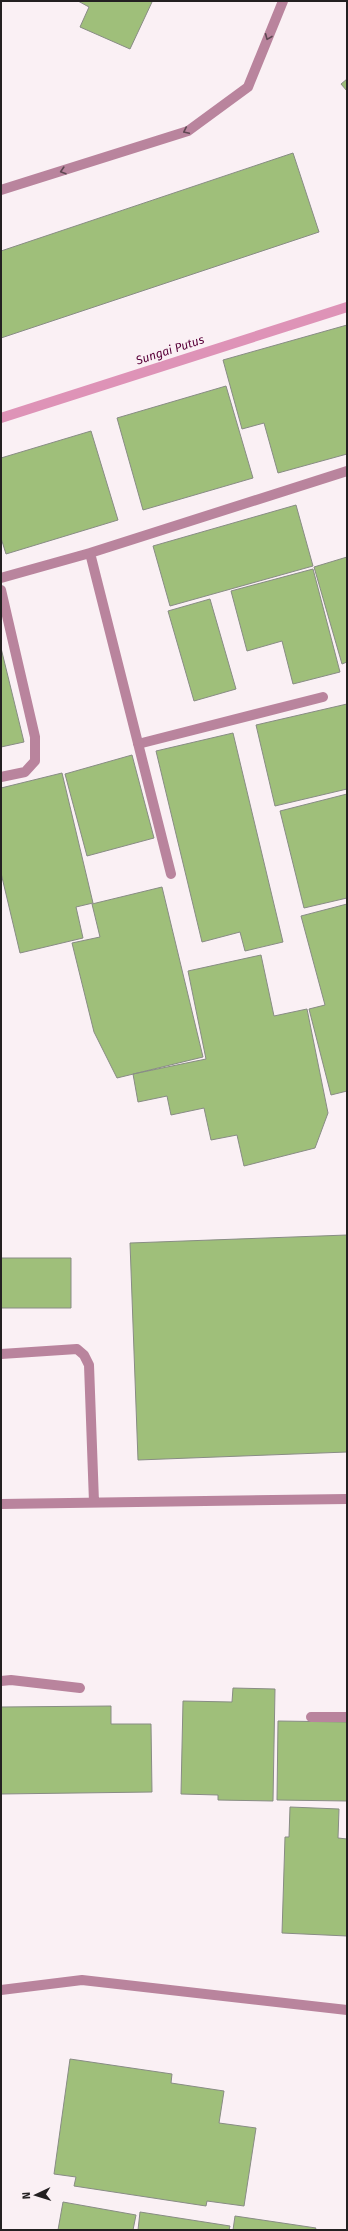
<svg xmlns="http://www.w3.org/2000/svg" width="348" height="2231" font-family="'Fira Sans',sans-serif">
<rect width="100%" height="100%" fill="#faf0f4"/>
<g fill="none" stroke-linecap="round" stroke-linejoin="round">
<path stroke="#de93b7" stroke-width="10" d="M1,418l346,-111"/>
</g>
<path fill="#9fbf7a" stroke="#888c84" d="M78,1h72l2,1 -22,47 -50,-22 9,-20z
M347,79v12l-6,-7z
M293,153l26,79 -318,106v-87z
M347,325v129l-69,19 -14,-50 -22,6 -19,-69z
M226,386l27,92 -110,32 -26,-92z
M91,431l27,89 -112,34 -5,-16v-80z
M296,505l17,61 -143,40 -17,-60z
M347,557v105l-5,2 -28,-97z
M313,569l27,103 -47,12 -11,-43 -35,10 -16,-60z
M210,599l26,90 -42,12 -26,-90z
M1,648l23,94 -23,5z
M347,704v85l-72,17 -19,-81z
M233,733l50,209 -38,9 -5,-19 -38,10 -46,-191z
M132,755l22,83 -67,18 -22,-82z
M62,773l31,130 -17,4 7,31 -63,15 -19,-80v-85z
M347,794v104l-43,10 -24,-97z
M162,887l41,170 -86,21 -23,-46 -22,-89 28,-6 -8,-33z
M347,904v187l-16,4 -22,-86 16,-4 -24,-89z
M261,955l13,61 33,-7 21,104 -13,35 -71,18 -7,-31 -26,5 -7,-32 -33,7 -4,-19 -29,6 -5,-28 73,-15 -18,-88z
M347,1235v217l-209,8 -8,-217z
M1,1258h70v50h-70z
M233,1688l42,1 -2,112 -55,-1v-5l-37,-1 2,-93 49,1z
M111,1706v18h40l1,68 -151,2v-87z
M278,1721l69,1v79l-70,-1z
M290,1807l49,2 -1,29 9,1v97l-65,-3 3,-96h4z
M70,2059l102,15 -1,9 53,8 -5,32 37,5 -12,78 -37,-5 -1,5 -132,-20 2,-9 -22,-3z
M63,2202l73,13 -3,15h-75z
M140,2212l90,14 -1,4h-91z
M235,2216l81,12 -1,2h-82z"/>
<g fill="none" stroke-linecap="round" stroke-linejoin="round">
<path stroke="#b9849d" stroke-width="10" d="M1,190l187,-59 60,-44 35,-86
M90,553l257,-82
M1,578l89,-25 81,321
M1,590l34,147v24l-10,11 -24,5
M138,744l185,-47
M1,1354l76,-5 7,6 5,10 5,137
M1,1504l346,-5
M1,1681l10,-1 69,8
M311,1717h36
M1,1990l81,-10 265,30"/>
</g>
<defs><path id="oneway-chevron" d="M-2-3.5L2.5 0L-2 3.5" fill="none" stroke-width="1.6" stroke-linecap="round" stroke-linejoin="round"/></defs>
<g stroke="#5f4853">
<use href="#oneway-chevron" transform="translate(268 37) rotate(112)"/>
<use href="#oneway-chevron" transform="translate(186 131) rotate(155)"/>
<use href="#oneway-chevron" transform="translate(63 171) rotate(163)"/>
</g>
<g text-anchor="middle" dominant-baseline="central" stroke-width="3" stroke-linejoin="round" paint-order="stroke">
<g font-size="12" font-style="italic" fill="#590039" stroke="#faf0f4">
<text transform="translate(170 350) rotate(-18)">Sungai Putus</text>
</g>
</g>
<rect width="348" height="2231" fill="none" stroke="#232021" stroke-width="4"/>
<g transform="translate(36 2195) rotate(266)" stroke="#faf0f4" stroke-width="3" paint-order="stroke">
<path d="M0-3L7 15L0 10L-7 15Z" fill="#232021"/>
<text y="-6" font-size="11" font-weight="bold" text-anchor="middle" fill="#232021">N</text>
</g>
</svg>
